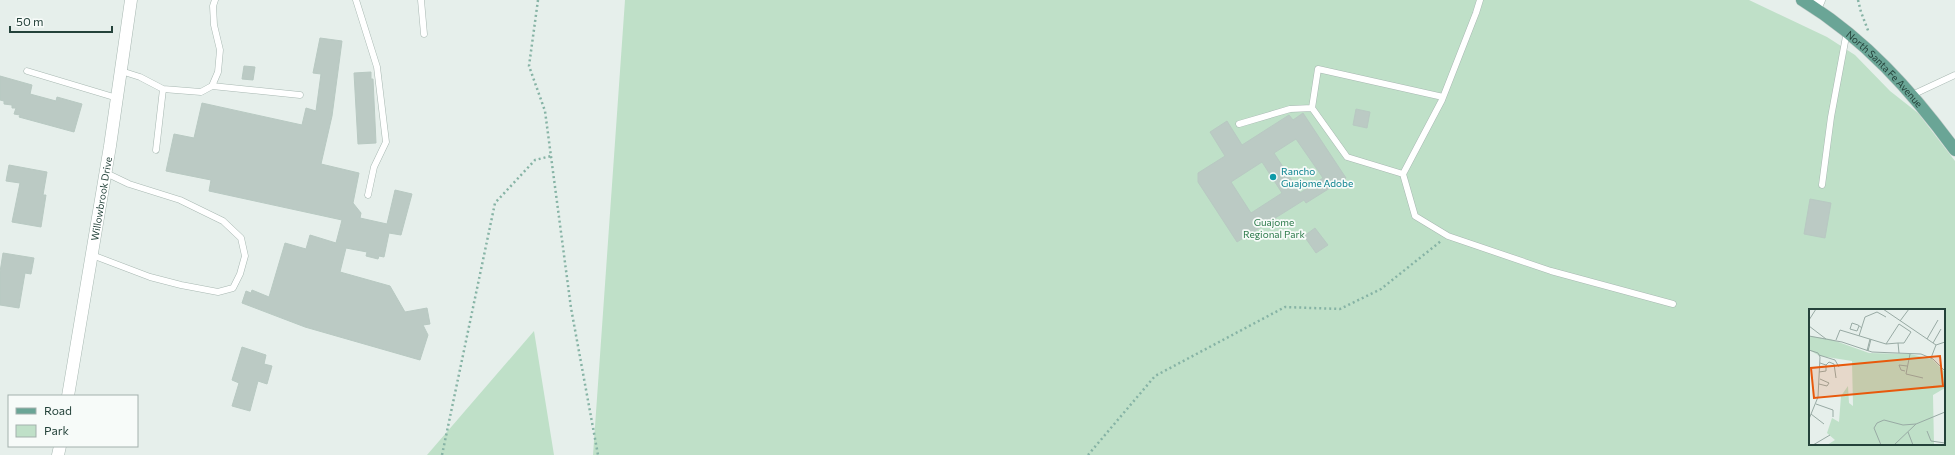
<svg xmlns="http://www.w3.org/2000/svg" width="1955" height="455" font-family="Commissioner,sans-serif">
<rect width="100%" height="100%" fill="#e6efeb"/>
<path fill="#bfe0c8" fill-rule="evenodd" d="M625,0h1124l78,37 28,18 35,36 28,22 37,48v294h-1362zM1810,310h134v134h-134z
M534,331l20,124h-127z"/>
<path fill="#bbcac4" stroke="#b8c9c2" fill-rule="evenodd" d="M320,38l22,3 -10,75 -11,48 38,9 -6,30 8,10 -1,5 27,6 8,-34 17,4 -11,41 -12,-2 -5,24 -5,-1 -1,3 -12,-3 1,-4 -21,-4 -6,24 50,14 15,26 22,-4 3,16 -7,1 5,10 -8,25 -115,-33 -63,-24 4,-12 5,2 1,-3 17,7 16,-54 21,6 4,-14 26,8 6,-23 -133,-29 2,-11 -45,-9 8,-37 20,4 8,-35 100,22 4,-17 10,3 5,-37 -8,-1z
M244,66l11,1 -2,13 -11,-1z
M371,72v7h2l3,64 -18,1 -4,-71z
M0,76l32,9 -2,9 26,7 1,-4 25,7 -8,28 -55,-15 1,-2 -6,-1 2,-6h-4v-3l-8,-1v-3l-4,-1z
M1356,109l14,3 -3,16 -14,-3z
M1303,113l43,65 -40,25 -2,-3 -67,42 -39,-60v-9l27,-17 -15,-24 17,-11 15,24 47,-30 4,5zM1296,139l27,39 -23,15 -26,-40zM1262,162l20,31 -31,20 -20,-31z
M9,165l38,7 -4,23h3l-5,32 -29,-5 8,-39 -14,-2z
M1810,199l21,4 -6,35 -21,-4z
M1315,228l13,17 -12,8 -12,-17z
M3,253l31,5 -3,16 -6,-1 -6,35 -19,-3v-33z
M242,347l24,8 -2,9 8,2 -5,18 -9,-3 -8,30 -18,-5 7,-23 -7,-3z"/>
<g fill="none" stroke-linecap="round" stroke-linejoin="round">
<g stroke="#a8b8b2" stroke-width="7">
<path id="service" d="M356,0l21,67 9,75 -12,25 -6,28
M421,0l3,34
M1480,0l-4,13 -34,87 -39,74 12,42 33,20 103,35 122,33
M27,71l90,27
M121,71l19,6 23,12 38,3 11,-6 6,-14 2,-22 -6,-25 -1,-19 2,-6
M212,86l88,9
M1912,95l43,-20
M1239,124l51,-15 22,-1
M156,150l7,-61
M1403,174l-56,-17 -35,-49 6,-39 125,28
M1822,185l9,-68 16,-86
M92,255l58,22 31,8 37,7 15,-4 7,-14 5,-18 -4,-18 -18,-17 -43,-21 -51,-16 -23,-11"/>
</g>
<g stroke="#a8b8b2" stroke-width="13">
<g id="minor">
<path id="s1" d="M68,396l42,-250 21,-146"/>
<path d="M58,455l2,-9"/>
</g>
</g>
<g stroke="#a8b8b2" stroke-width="13">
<path id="tertiary" d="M1815,8l4,-8"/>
</g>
<g stroke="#c2cac8" stroke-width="13">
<g id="primary">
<path id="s2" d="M1802,0c62,38 110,91 153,150"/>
</g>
</g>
<path stroke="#86b3a5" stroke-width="2.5" stroke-dasharray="2 3" stroke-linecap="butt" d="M538,0l-9,66 16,45 26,197 27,147
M1858,0l3,12 8,21
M442,455l53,-252 40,-43 16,-4
M1088,455l67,-79 130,-69 55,2 41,-20 60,-48"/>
<use href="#service" stroke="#fff" stroke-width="6"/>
<use href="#minor" stroke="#fff" stroke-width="12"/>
<use href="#tertiary" stroke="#fff" stroke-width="12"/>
<use href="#primary" stroke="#6aa596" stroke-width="12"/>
</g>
<circle fill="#0f9aa8" stroke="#f7fbf9" stroke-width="1.5" cx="1273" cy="177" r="4"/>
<g text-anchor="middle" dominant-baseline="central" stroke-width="3.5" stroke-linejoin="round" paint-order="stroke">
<g font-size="10" fill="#24423a" stroke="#f7fbf9">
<text stroke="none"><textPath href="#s2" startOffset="108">North Santa Fe Avenue</textPath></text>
<text stroke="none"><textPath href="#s1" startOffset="200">Willowbrook Drive</textPath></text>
</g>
<g font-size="10" fill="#0d838f" stroke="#f7fbf9" text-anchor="start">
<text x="1281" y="171">Rancho<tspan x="1281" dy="12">Guajome Adobe</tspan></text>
</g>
<g font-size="10" fill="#2d7a4b" stroke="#f7fbf9">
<text x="1274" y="222">Guajome<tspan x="1274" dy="12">Regional Park</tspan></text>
</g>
</g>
<g transform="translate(1809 309)">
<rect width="136" height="136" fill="#e6efeb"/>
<path d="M0,27l21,3 39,14 41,1 22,5 13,13v16l-12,7 1,50h-107l8,-5 -8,-7 5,-15 7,4 2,-26 7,-10 1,17 4,3 -1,-45 -32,-5 -11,-6z" fill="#bfe0c8"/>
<path fill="none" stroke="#98aaa4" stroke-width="1" d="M74,0l53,36M0,11l7,-11M91,12l9,-12M0,17l17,13M50,17l-2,5 -7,-2 2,-6 6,2 4,3M0,27l33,6 30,10 49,2 12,5 12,12M50,27l6,-19 12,-5 9,5M118,30l11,-19M27,31l4,-10 46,14M89,34l-12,1 13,-20 12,8 -7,11h-6l1,10M124,34l8,-14M0,41l9,3 2,4 -2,40 -9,22M58,42l3,-12M59,42l3,-12M101,45l-4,20 17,4M10,46l16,5 4,7M122,49l5,-13 9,-3M17,56l3,-3 5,2 2,14M96,62l-4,-1 -2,-5 8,1M10,63l7,-1v-6l-6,-2M10,75l8,2 2,-3 -9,-4M7,95l17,6v7M2,105l13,10M118,122l4,10 14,2M99,123l5,13M4,136l17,-10M72,136l-7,-17 3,-5 7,-3 19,5 13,-1M85,136l22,-21 29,-12"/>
<path fill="#e8590c" fill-opacity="0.15" stroke="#e8590c" stroke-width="2" d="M131,47l3,30 -129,12 -3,-30z"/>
<rect width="136" height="136" fill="none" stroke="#24423a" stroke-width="2"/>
</g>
<rect x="8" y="395" width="130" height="52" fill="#f7fbf9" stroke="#a3b1ad"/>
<rect x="16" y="408" width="20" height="6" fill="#6aa596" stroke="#a3b1ad"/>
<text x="44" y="415" font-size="12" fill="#24423a">Road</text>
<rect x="16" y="425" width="20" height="12" fill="#bfe0c8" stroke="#a3b1ad"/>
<text x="44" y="435" font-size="12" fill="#24423a">Park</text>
<path d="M10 26v6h102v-6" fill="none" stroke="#24423a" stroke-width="2"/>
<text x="16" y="26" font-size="12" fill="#24423a" stroke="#f7fbf9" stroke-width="3" paint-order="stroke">50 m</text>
</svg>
